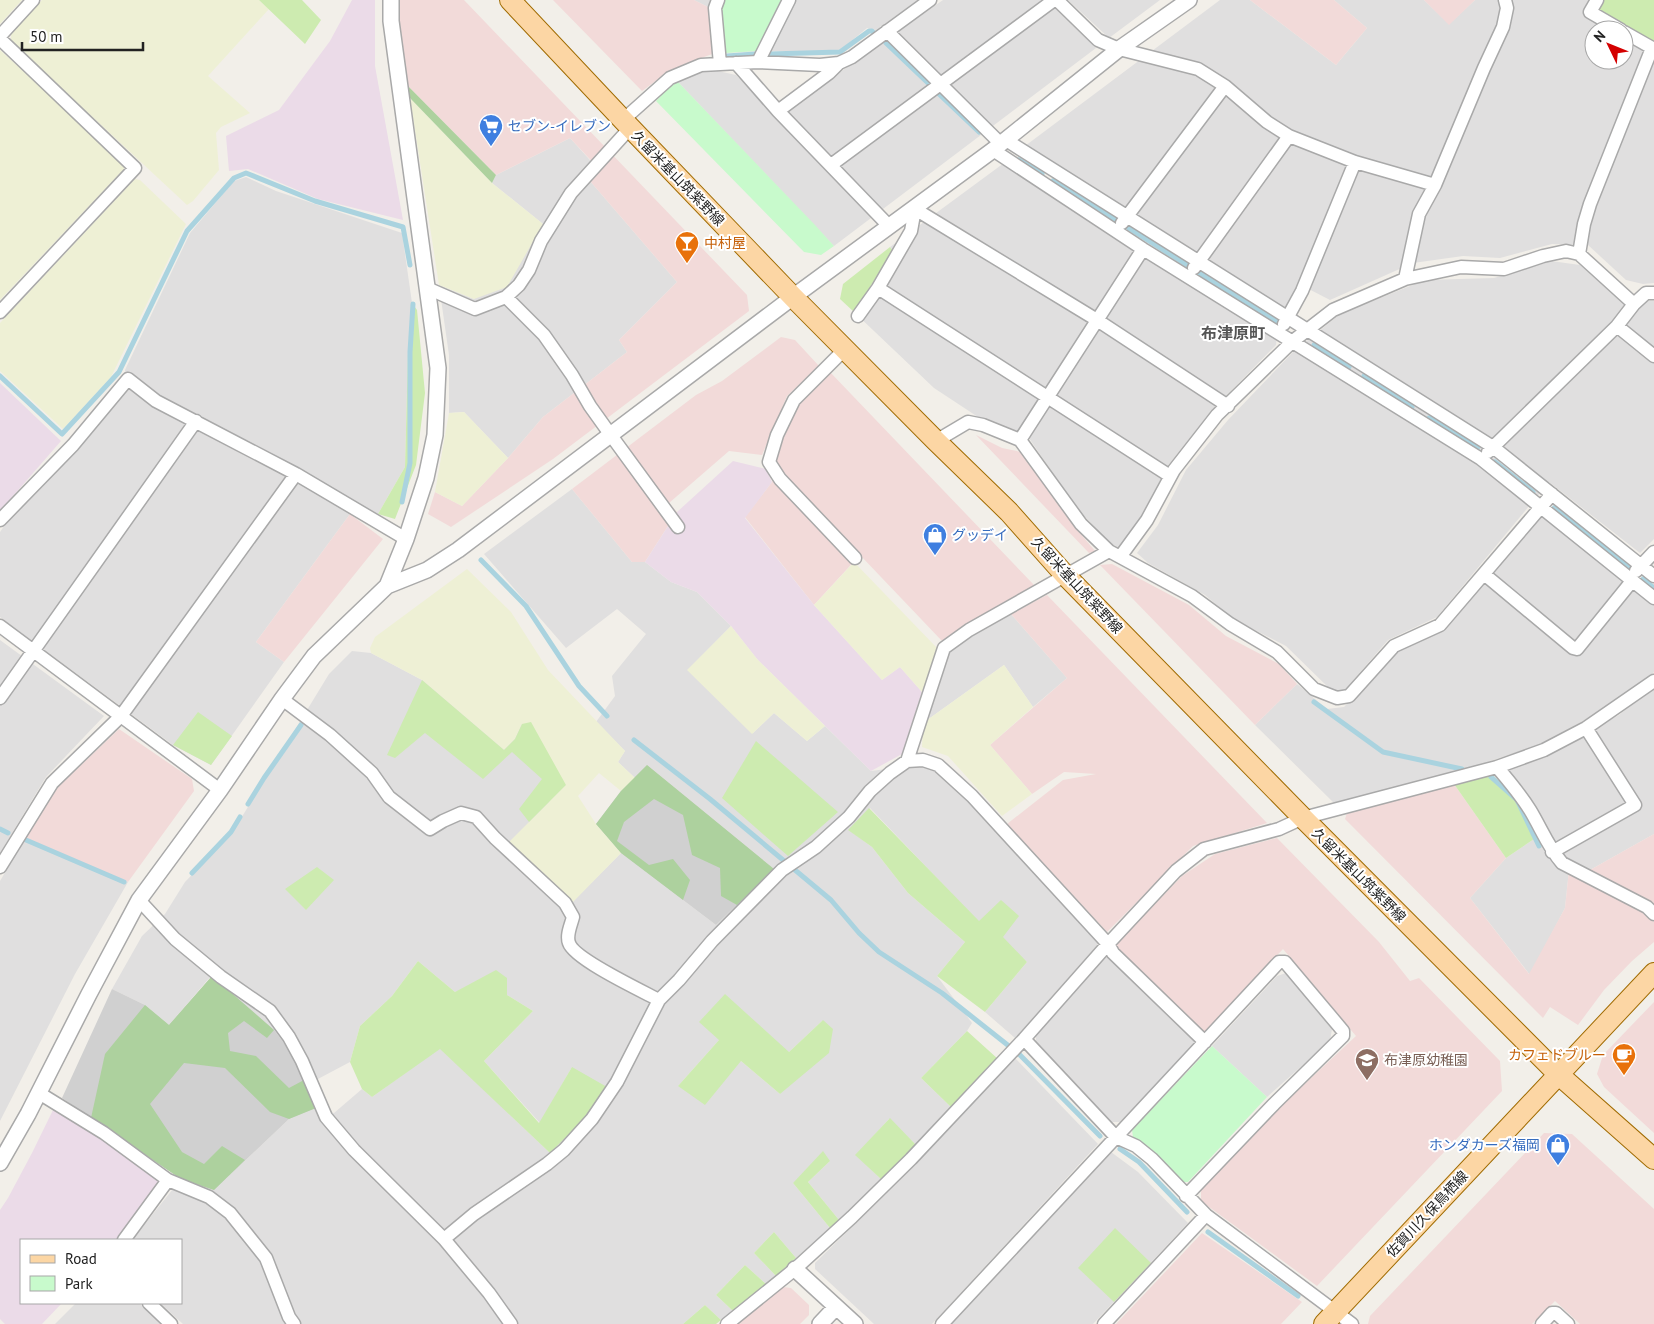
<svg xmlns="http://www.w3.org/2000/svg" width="1654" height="1324" font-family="'PT Sans','Noto Sans JP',sans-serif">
<rect width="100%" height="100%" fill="#f2efe9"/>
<path fill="#e0dfdf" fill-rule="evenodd" d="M694,0h224l-42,30 -9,-2 -28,23h-82l-42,2 -7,-46z
M943,0h104l49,48 -262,198 -156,-164 31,-13 27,6 40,42z
M1068,0h92l-51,38z
M1220,0h30l86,65 31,-37 -33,-28h90l25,24 26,-24h127l52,42v241l-11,1 -17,-4 -38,-35 -36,-1 -52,14 -37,-2 -50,7 -83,37 -29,-15 -17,25 -259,-164zM1594,30h30v30h-30z
M570,138l29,32 -9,11 87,101 -58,58 8,12 -84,65 -35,41 -44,-46 -15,1v-58l-10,-70 35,14 69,-75 -51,-41 4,-8z
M1004,163l273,173 -1,9 -64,65 -46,58 -23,49 -25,31 -10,-7 -33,-35 -46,-68 -51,-21 -44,-29 -80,-76 39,-61 -3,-4z
M246,177l30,14 126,42 10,70 -4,49 -3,115 -27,47 -189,-104 -6,9 120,65 47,30 -94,128 28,20 -73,103 -38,-20 -173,-128v-85l11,-16 116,-127 -2,-19 65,-137 44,-52z
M1551,261l29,4 38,34 36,2v238l-14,14 -91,-71 -112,135 -49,23 -45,52 -11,-1 -46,-45 -53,-27 -28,-24 -57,-32 -11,-10 21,-28 28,-55 42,-50 64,-67 48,-39 85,-34 69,-2z
M572,489l60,73h13l26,20 26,10 34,34 -43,44 65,63 21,-20 33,28 18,-15 46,45 46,-6 20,4 63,60 99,114 -84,95 -30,-26 42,-50 -48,-40 -109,-114 -21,22 23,17 36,46 57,49 -28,34 35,47 -5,8 -46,47 31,30 -35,38 -28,-27 -33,36 26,25 -43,40 -31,-38 22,-21 -37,22 37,45 -34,30 -22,-26 -20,21 22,23 -10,8 -21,-19 -29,30 17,16 -12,9 -16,-15 -22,19h-500l-23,-21h21v-63h-49l49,-61 33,11 75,-71 27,-11 18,5 28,-24 10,8 68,-49 110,105 22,-86 -32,56 -56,-62 49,-50 -26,-16v-17l-52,14 -37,-31 -26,35 -32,30 -10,36 -34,18 -105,-104 -42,49 -24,-20 -33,-16 30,-53 23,-22 20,-32 47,-49 97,-159 23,-23 19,2 51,27 109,42 42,179 48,-48 95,72 58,-56 -127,-104 -12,13 -17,-16 7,-11 -29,-29 19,-26 -3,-20 34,-42 -29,-25 -51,39 -82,-94zM823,1020l-43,74 -39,-33 -63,25 41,-46 70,12z
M1542,516l112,88v68l-13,12 -46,30 -51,29 -98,33 -112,27 -79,-78 42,-41 30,25 17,-2 55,-56 44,-20z
M1011,614l56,64 -34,29 -29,-42 -81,58 27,-74z
M0,640l104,76 -58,61 -46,76z
M1654,686v148l-64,36h-21l-4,38 -35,67 -60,-77 36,-40 31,-21 -19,-39 -27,-24 48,-15 80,-44z
M25,839l103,43 -53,92 -75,147v-240z
M1107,955l90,86 -77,81h-9l-75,-79v-11z
M1286,973l46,56 -2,12 -63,56 -55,-51 65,-70z
M1014,1057l84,87 -166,180h-58l-59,-55v-6l81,-79z
M1111,1152l27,20 50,51 -95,101h-145z
M76,1303h63l23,21h-107z"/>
<path fill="#f2dad9" d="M399,0h65l283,295 2,16 -196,148 -102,68 -23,-13 7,-22 27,14 46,-48 35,-41 84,-65 -8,-12 58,-58 -87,-101 9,-12 -29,-31 -74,37 -90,-91 -8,-69z
M553,0h141l14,7 7,46 -22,8 -32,16 -19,14z
M1250,0h84l33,28 -31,37z
M1424,0h51l-26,25z
M781,337l14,3 24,26 -32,30 -25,59 -33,-4 -60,52 8,9 -32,50h-13l-60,-73 124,-94 26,-14z
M829,371l205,214 -92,56 -82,-86 -46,50 -69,-88 27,-35 1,-26 27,-53z
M976,435l26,13 19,4 58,80 16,19 -6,2z
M350,514l33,25 -99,123 -28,-20z
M1112,564l77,41 37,31 53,28 18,20 -42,41 -155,-160z
M1047,595l220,228 -74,23 -86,86 -100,-108 56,-44 33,-6 -32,-2 -32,22 -42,-49 77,-67 -56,-64z
M119,729l73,50 2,12 -66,91 -103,-43 33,-52z
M1454,784l52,74 -36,40 59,76 36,-66 4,-38 73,40 12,12v20l-22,19 -28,29 -26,35 -28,-18 -7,11 -198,-199 2,-6z
M1654,834v72l-5,-4 -59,-32z
M1277,838l102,104 31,39 9,-3 81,83 2,30 -185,195 -116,-85v-12l80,-83 75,-70 -73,-87 -79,84 -87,-84 -1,-5 66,-68 33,-22z
M1654,1002v131l-50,-46 -7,-13 6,-19z
M1544,1133l28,1 82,75v115h-74l-25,-23 -23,23h-164l2,-8z
M1202,1233l100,69 -21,22h-165z
M783,1287l8,1 18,17v10l-9,9h-64z"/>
<path fill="#ebdbe8" d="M352,0h23v66l28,154 -85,-21 -70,-30 -19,2 -3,-35 53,-26 51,-69z
M0,383l61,58 -61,70z
M733,461l33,8 6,13 -27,36 69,87 68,75 18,-13 22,25 -20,62 -31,17 -114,-112 -26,-33 -34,-34 -26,-10 -26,-20 32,-50z
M53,1110l44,26 62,46 -43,58h-95v63h41l-20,21h-37l-5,-5v-109l8,-12 24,-45z"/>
<path fill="#d0d0d0" d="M647,765l127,104 -58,56 -95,-72 -25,-29 25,-33z
M212,976l62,54 19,25 23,53 -27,11 -75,71 -33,-11 -119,-81 50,-109 33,16 24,20z"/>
<path fill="#eef0d5" d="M0,0h22l-22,24z
M42,0h217l10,9 -61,67 42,37 -29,14 -5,6 3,37 -26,31 -6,4 -176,-164v-8z
M0,50l124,113v6l-124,131z
M410,98l82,85 51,41 -36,63 -33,12 -35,-14z
M135,179l5,1 46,44 -75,153 -48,52 -63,-58v-48z
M464,412l44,46 -46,48 -27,-14 14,-79z
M854,562l84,87 -16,43 -22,-25 -18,13 -68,-75z
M467,569l44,43 37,58 77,81 -7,11 17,16 -14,13 -22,-18 -21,23 18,28 25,29 -48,49 -65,-59 58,-58 -44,-61 -7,15 -11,11 -82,-70 -51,-27 -1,-5 5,-11z
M731,626l26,33 68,67 -18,15 -33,-28 -22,21 -65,-64z
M1004,665l29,42 -43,38 42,49 -30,22 -54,-60 -26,-9 1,-24z"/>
<path fill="#cdebb0" d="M259,0h43l19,20 -16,24z
M1602,0h52v42l-58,-32z
M890,247l3,4 -39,61 -14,-13 3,-15z
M412,303l5,7 8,83 -9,72 -21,54 -17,-5 27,-47 3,-115z
M422,680l82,70 11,-11 7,-15 9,-2 35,63 -37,37 -10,-13 23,-30 -30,-27 -29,27 -58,-46 -30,25 -8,-3z
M198,712l34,24 -21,29 -38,-20z
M756,741l82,71 -50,44 -66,-58z
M1491,774l27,24 19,39 -31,21 -52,-74z
M869,808l110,113 22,-21 18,16 -16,21 24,25 -42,50 -48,-36 28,-34 -57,-49 -36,-46 -24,-17z
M317,867l17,13 -28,30 -21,-21z
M418,961l37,31 41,-22 11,8v17l26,16 -49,50 55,62 33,-56 35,20 -26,35 -31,31 -110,-104 -68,48 -10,-8 -12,-27 10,-36 32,-30z
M725,994l64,58 34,-32 10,9 -4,24 -49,41 -39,-33 -36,44 -27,-19 41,-46 -20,-18z
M967,1031l31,28 -46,49 -31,-30z
M890,1118l27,28 -35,34 -27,-25z
M823,1151l7,10 -22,21 31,38 -9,8 -37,-45z
M1115,1228l36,35 -37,39 -36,-34z
M774,1232l22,26 -20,18 -22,-23z
M745,1265l21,19 -33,27 -17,-16z
M705,1305l16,15 -5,4h-33z"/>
<path fill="#add19e" d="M406,84l90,91 -4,8 -82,-85z
M647,765l127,104 -37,36 -16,-9 -1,-28 -28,-13 -9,-40 -29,-16 -30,23 -7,19 32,24 24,-6 17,21 -7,20 -62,-47 -25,-29 25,-33z
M212,976l62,54 -7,8 -23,-17 -16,12 2,18 26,5 33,32 15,-8 12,28 -27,11 -19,-7 -45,-44 -41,-5 -34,41 32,48 22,12 18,-18 23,14 -31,30 -33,-11 -90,-61 14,-64 40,-49 24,20z"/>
<path fill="#c8facc" d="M723,0h61l-27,51 -31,2 -5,-46z
M678,82l137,143 19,21 -13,9 -17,-3 -148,-151 13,-14z
M1212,1046l55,51 -79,85h-5c-15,-17 -30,-34 -50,-45l-1,-7z"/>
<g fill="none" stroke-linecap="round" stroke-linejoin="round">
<path stroke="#aad3df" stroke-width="5" d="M886,43l43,41
M769,54l71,-2 29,-21h3l2,2
M727,56l28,-2
M939,94l40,38
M1019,160l23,14
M1053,181l63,39
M1127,227l60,38
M1198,272l78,49
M1314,345l35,22
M0,376l62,58 57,-62 68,-141 47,-53 12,-5 69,28 88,26 7,38
M1364,376l48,31
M1429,418l49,29
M1495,462l38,30
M402,502l8,-39v-111l3,-48
M1554,508l77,61
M481,560l45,46 53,80 28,30
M1643,579l11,9
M1314,702l69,50 79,17
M634,740l76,59 121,101 28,33 20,19 63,41 77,61 81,82
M1491,777l26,23 22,46
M248,804l16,-26 37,-53
M0,829l8,4
M26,840l98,42
M192,873l39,-41 9,-15
M1120,1149l19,13 48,50
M1208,1232l90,64"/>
<g stroke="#a9a9a9" stroke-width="15">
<path id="minor" d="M718,0l-3,8 5,56
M1057,0l41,40 21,9 79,20 27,17 42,36 22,14 66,26 80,23 -16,29 -14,65
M1597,0l-7,12 31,18
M887,31l114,113
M1624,32l30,17
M0,36l33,-36
M0,39l135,129 -135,144
M758,62l31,-62
M736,63l42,48 111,115
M778,111l51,-38 10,-10
M623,120l47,-42 31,-13 57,-3 62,3 19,-2 13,-6 78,-57
M1006,140l487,307 161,129
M993,150l150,99 338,210 173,139
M831,165l223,-165
M1435,185l49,-117 19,-41 4,-19 -2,-8
M1122,223l103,-137
M1579,254l5,-30 6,-20 62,-156
M1194,268l95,-132
M427,288l48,21 31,-12 13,-12 10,-15 12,-29 30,-48 59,-65
M878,288l292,188
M506,297l38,38 28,40 18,31 20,28 68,93
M858,316l20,-28 33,-57 4,-22 182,111 131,86
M1284,324l18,-33 53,-129
M1617,326l17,-22
M845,349l-51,51 -17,35 -8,27 11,17 75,79
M1020,440l123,-191
M936,441l32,-19 15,3 37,15 61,84 28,27 83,45 38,28 47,28 37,37 23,9 12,-2 45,-50 46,-21 112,-131
M1488,452l129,-126 37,30
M0,520l73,-75 55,-66 28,22 140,73 110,65
M1120,557l27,-37 27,-50 43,-55 76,-74 40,-31 72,-31 56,-12 43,2 39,-13 23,-5 13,3 55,50 12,-11h8
M1636,571l18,-19
M1484,574l89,74 4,1 55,-68
M0,626l220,164
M0,698l196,-277
M282,699l48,36 42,38 17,24 41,32 13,-8 18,-8 15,4 19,21 70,65 8,14c-2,8 -7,18 -4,26 5,16 73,48 90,57
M907,761l37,-113 25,-18 140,-79
M1497,767c12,14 23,27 33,43 11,18 18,37 32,53l85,44 7,7
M1552,852l83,-47 -49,-77
M0,867l52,-84 69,-67 175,-242
M139,900l36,39 46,38 49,34 19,26 13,24 24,56 28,33 90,89 45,54 22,31
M1024,1039l92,98 20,9 16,13 54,56 146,109
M39,1093l65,40 64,47 41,17 21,16 36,45 23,59 5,7
M444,1239l30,-25 73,-50 17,-14 28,-31 25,-37 42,-82 20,-20 33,-39 70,-71 34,-23 33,-30 21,-26 20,-18 17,-12 16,-1 15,5 34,31 136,148 5,9 92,89
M124,1240l44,-60
M149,1303l22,21
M727,1324l68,-55 57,-52 59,-58 113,-120 84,-95 68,-73 28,-22 75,-20 24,-11 194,-51 47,-17 42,-22 68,-47
M942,1324l337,-362h6l58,69v5l-69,68 -88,92
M1104,1324l102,-109
M1542,1324l10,-11h4l12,11"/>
</g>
<g stroke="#a9a9a9" stroke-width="18">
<path id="tertiary" d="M387,586l40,-16 31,-20 335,-253 200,-147 126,-101 70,-49
M0,1163l28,-49 61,-120 50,-94 81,-110 62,-91 32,-43 73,-70 19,-47 20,-61 9,-43 3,-67 -47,-347v-21
M795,1269l60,55
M820,1324l16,-17"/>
</g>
<g stroke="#a06b00" stroke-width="22">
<path id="primary" d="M510,0l113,120 170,177 143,144 73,71 56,63 238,243 255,256 96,85
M1324,1324l330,-351"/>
</g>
<use href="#minor" stroke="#fff" stroke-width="12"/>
<use href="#tertiary" stroke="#fff" stroke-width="15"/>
<use href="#primary" stroke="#fcd6a4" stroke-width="20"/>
</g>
<defs>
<g id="supermarket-pin" transform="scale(1.25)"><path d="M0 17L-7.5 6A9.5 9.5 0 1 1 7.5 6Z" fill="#3f7fe0" stroke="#fff"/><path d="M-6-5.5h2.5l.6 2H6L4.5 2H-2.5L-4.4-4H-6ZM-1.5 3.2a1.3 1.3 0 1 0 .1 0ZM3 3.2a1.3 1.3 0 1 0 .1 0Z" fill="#fff"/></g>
<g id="bar-pin" transform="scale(1.25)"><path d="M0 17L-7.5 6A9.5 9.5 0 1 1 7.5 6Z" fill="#e8710a" stroke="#fff"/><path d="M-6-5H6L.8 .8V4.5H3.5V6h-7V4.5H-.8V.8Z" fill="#fff"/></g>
<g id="shop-pin" transform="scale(1.25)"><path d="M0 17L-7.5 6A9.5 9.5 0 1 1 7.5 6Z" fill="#3f7fe0" stroke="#fff"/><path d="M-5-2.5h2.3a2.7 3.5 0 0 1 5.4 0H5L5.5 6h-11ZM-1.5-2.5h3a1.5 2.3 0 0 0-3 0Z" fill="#fff"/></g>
<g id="cafe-pin" transform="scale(1.25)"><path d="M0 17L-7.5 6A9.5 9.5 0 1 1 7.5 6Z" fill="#e8710a" stroke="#fff"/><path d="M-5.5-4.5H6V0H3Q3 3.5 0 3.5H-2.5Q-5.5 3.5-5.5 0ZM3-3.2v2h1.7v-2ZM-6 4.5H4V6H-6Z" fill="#fff"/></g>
<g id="school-pin" transform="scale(1.25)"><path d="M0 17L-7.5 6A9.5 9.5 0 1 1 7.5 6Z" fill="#8d6e63" stroke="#fff"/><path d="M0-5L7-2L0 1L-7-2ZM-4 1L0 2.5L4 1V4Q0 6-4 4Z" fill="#fff"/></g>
</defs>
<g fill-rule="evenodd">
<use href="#supermarket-pin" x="491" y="126"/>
<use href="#bar-pin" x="687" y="243"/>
<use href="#shop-pin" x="935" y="535"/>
<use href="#cafe-pin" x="1624" y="1055"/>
<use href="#school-pin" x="1367" y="1060"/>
<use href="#shop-pin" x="1558" y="1145"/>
</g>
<g text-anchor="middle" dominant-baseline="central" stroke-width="4" stroke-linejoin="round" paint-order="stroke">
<g font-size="14" fill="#366cbe" stroke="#fff" text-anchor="start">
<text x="508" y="126">セブン-イレブン</text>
<text x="952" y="535">グッデイ</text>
<text x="1540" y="1145" text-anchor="end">ホンダカーズ福岡</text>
</g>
<g font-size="14" fill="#222" stroke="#fff">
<text transform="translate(678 178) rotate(46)">久留米基山筑紫野線</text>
<text transform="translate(1077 585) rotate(47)">久留米基山筑紫野線</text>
<text transform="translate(1359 875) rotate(45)">久留米基山筑紫野線</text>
<text transform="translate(1427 1214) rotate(-47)">佐賀川久保鳥栖線</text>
</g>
<g font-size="14" fill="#c56008" stroke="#fff" text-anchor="start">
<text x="704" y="243">中村屋</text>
<text x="1606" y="1055" text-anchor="end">カフェドブルー</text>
</g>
<g font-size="14" fill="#785e54" stroke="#fff" text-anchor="start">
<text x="1384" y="1060">布津原幼稚園</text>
</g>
<g font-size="16" font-weight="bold" fill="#555" stroke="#fff">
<text x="1233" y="333">布津原町</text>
</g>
</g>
<rect x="20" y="1239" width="162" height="65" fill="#ffffff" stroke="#a7a7a7"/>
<rect x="30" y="1255" width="25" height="8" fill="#fcd6a4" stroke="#a7a7a7"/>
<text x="65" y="1264" font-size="15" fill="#222222">Road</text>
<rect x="30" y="1276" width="25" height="15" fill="#c8facc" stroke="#a7a7a7"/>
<text x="65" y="1289" font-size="15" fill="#222222">Park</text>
<g transform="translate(1609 45) rotate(313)"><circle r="24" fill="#ffffff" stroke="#a7a7a7"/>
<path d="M0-4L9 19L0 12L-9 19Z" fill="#d40000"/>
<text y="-8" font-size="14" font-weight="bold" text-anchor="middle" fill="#222222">N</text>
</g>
<path d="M22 42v8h121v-8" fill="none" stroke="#222222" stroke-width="2.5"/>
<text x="30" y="42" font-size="15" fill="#222222" stroke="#ffffff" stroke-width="4" paint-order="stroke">50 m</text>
</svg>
